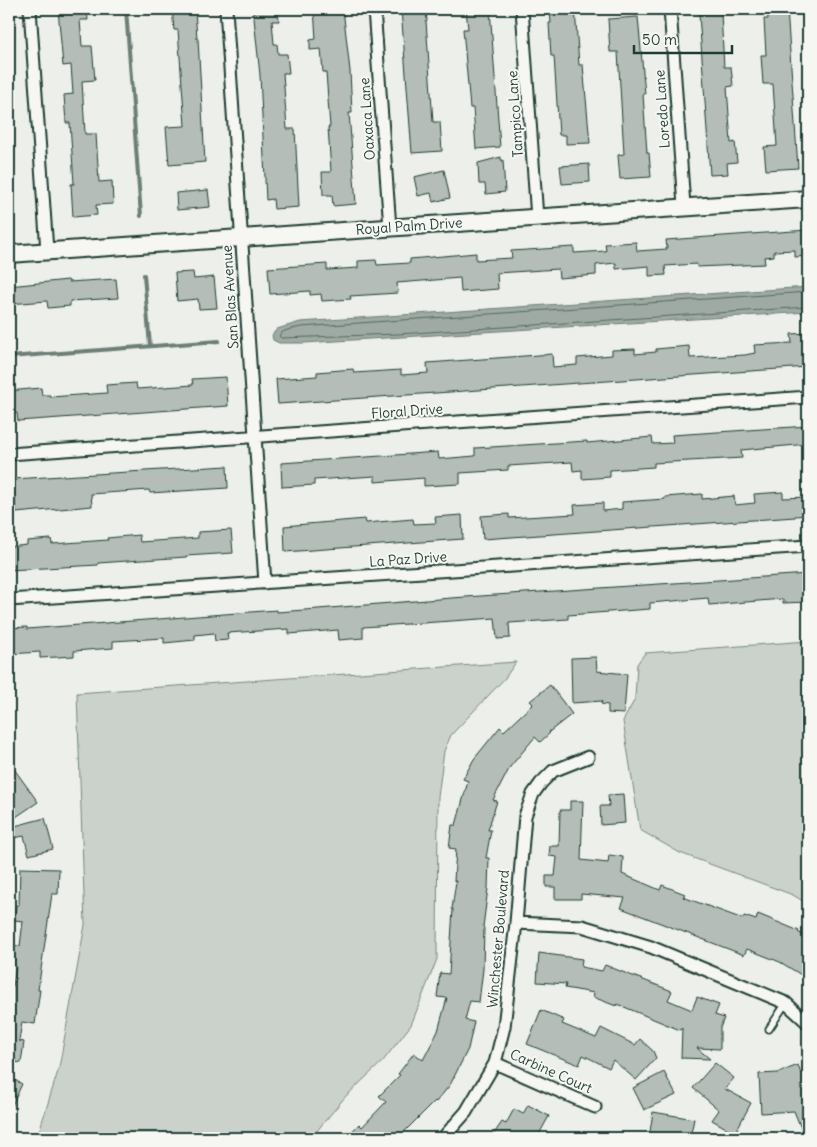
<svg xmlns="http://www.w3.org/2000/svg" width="817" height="1147" font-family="Delius,sans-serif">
<rect width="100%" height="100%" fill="#edefea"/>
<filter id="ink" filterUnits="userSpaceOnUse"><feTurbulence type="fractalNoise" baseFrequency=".02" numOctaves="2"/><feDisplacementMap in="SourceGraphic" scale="10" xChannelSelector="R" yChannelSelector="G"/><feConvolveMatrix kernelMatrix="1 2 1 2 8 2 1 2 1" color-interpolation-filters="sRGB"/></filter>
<g filter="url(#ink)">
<path fill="#cbd2cc" stroke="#758880" d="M808,641v263l-15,-9 -113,-42 -40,-23 -17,-109 12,-22 2,-35 8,-11z
M516,662l-11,16 -54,57 -7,16 -6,46 -1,162 -26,66 -28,36 -38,36 -34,41h-274l22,-70 26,-143 -8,-232z"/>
<path fill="#9faaa4" stroke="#6c7e77" d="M808,287v25l-504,31h-25l-6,-3 -1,-5 5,-6 23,-7z"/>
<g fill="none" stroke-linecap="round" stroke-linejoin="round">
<path stroke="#526961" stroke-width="1" d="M808,292l-507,35c-7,2 -18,2 -22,9l2,2 117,-4 410,-27"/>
<path stroke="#6c7e77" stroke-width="4" d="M126,9l15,207
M144,275l6,71
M9,357l210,-16"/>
</g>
<path fill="#b4bdb8" stroke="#1f3d34" d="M58,9h29l1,11h-8l2,26h10l3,34 -13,1 3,53h11l3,48 13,-1 1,23 -17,1 1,10 -24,2 -2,-33h3l-4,-61h-4l-2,-28 9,-1 -2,-29 -8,1z
M172,9h23l2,30h1l7,123 -36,3 -3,-38 19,-1 -7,-96h-4z
M253,9h25l1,12h-7l2,23h3l1,10h9l2,19h-6l4,56h8l4,78 -25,2 -1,-10 -7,1 -6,-125z
M314,9h29l7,62 2,42h-3l7,91 -23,2 -1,-11h-9l-1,-23h9l-3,-45h2l-4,-55h-3l-2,-23 -11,1v-10l6,-1z
M401,9h25l1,12h-1l7,101h7l2,29 -30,2z
M466,9h24l10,138 -24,2 -3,-41h-3l-7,-79h5z
M550,9h25l4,56h4l7,78 -24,1v-9h-7l-5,-79h-3l-2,-33h2z
M767,9h20l11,159 -32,2 -2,-23 13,-1 -4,-62h-10l-2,-29h5l-2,-36h4z
M721,13l3,54h7l2,19 -6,1 4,56 4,-1 2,20 -10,1 1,11 -18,1 -11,-161z
M638,17l7,77h-2l4,59h2l2,24 -31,2 -2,-24 6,-1 -6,-102h-8l-2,-33z
M501,157v3h2l2,32 -19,2 -1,-10h-6l-1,-21z
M589,164l1,18 -28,2 -2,-18z
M444,170l6,28 -17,4 -2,-9 -13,3 -4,-19z
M208,190l2,17 -33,3 -1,-17z
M808,230v26l-13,1v-7l-21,1v5l-10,1 1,7 -68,3v-3l-32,2 1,9 -17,1v-10l-33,3v-6l-20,2v10l-37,3 -1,-9 -61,4 1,16 -37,3 -1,-14 -63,5 1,10 -48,3 1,3 -29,2 -1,-7 -11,1v-4l-40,3 -2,-26 59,-4v6l31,-2v-7l18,-1 1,5 33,-2v-4l66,-6v7l36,-2 -1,-7 63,-4v6l32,-2 -1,-7 31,-2 1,9 30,-2 -1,-9z
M193,272l1,7 20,-2 3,31 -18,1 -1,-10 -21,2 -2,-28z
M116,279l2,19 -48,3v5l-22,2 -1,-7 -38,3v-18l59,-6 1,2z
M808,333v34l-530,37 -2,-25 41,-3v-4l36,-3 1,4 47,-3v5l27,-2 -1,-10 125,-9 1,13 24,-2v-7l35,-3v-5l23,-1v5l21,-2v-3l33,-3 1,12 55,-3 10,-2 -1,-8 38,-2 -1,-9z
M226,377l2,29 -210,15 -1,-8h-8v-22l32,-3 1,7h8v2l57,-4 -1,-8 30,-2 1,6 56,-4 -1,-6z
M808,426v18l-67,6 1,8 -88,5v4l-44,3v7l-28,2v-9l-9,1 -1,-9 -64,4v4l-48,3v11l-36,2v-8l-49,4v-6l-61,4v5l-32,2 -1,-24 157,-11 1,7 36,-3v-8l112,-7v2l65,-6 1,7 20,-1 -1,-8z
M227,466l1,22 -78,5 -1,-3 -58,4 1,12 -76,7 -3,-34z
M783,492v6l25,-1v18l-13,1v1l-312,22 -2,-23 28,-2v4l66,-4 -1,-9 29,-2v8l19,-2v-7l43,-3v-2l37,-3v5l32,-3 1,9 20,-2 -1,-9z
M462,515l1,24 -178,13 -1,-26 81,-7 1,4 47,-4 1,5 22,-1 -1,-6z
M231,530l2,23 -47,3v1l-88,6v2l-89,5v-23l18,-2v-4l24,-2 1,5 56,-4 -1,-2 32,-3 1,7 58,-4v-6z
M808,574v28l-25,1v-4l-74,6 -1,-7 -58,5v6l-82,6v4l-59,4 1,15 -13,1 -2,-21 -132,9v11l-24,2 -1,-10 -49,4v-5l-62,4 1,7 -13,1 -1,-8 -19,2v5l-31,3v-5l-51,3v7l-39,3v5l-34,2v-6l-31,2v-26l18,-1v2l250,-19v2l41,-3 133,-11z
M596,657l1,14 30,3 -3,40 -16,-1v-8l-7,-1 1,-3 -30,2 -1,-45z
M550,685l22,29 -23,18 1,1 -10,9 -5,-5 -25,30 -17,33 4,1 -9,29h3l-5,28h3l-1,30 -5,39 1,1 -1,41 -4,33 -9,-1 -5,19 9,2 -6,27 -18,36 -14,17 -1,-1 -37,37h-52l13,-14 3,3 24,-25 -7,-6 21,-21 -2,-1 16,-21 9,7 15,-29 9,-33 -10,-1 3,-24 9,1 4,-65h-1l4,-28h-2l2,-32 -7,-1 3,-23h4l12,-44 -5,-2 11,-20 26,-32 4,4 29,-27 -3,-3z
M9,762l29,40 -25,17 -4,-6z
M623,794l2,29 -24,2 -1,-19h9l-1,-11z
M570,801h13l-2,59 27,3 1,-8 14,2 -1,17 38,16 2,-5 23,9 -2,3 60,22 1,-3 12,4 2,-6 41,17 -1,1 10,6v41l-28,-17 -33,-13 -3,6 -123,-47 4,-10 -44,-4v5h-26v-12h-9v-11h9l2,-19 -8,-1 1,-10h9l1,-36h10z
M45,818l8,31 -24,6 -5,-19 -10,2 -3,-11z
M20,868l39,1 -1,25h-6l-14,96h2l-5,34 -13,-2 -3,19 5,1 -3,21 -6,-1v5h-6v-82l4,1 3,-20 -7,-1v-20l11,1 3,-25 -9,-1 2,-15h3z
M539,953l43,6 -1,8 21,4 3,-6 20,8 47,18 -4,9 24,10 5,-13 22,8 -4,10 9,3 -4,10v21l-23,-1 13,11 -29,-1 1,-30 -2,2 -63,-26 -1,2 -23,-9 1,-4 -29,-5 1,-4 -29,-2z
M541,1010l23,10 -2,4 34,14 5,-10 34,17 5,-6 13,12 3,7 -20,22 -23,-20 -4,8 -26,-13 -4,10 -30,-12 -22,-9z
M715,1063l19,15 -9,11 26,14 -16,30 -23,-13 7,-10 -26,-22z
M798,1065l3,9 7,-3v67h-3l-11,-27 -33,2 -2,-39 19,-1z
M664,1072l12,23 -32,15 -11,-22z
M9,1077l13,7 -13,28z
M528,1105l21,11 -12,22h-46l11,-16 4,2 8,-15 9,5z
M653,1112l41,7 -4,19h-41z"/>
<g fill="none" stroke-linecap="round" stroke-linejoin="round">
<g stroke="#1f3d34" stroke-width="9">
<path id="lane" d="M769,1029l17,-26"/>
</g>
<g stroke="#1f3d34" stroke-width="15">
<path id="street" d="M30,9l17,242
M226,9l39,574
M374,9l16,219
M522,9l15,209
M670,9l14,197
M9,454l799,-57
M9,600l799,-54
M516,923l66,3 69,21 135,56 22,20
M495,1063l100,44
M443,1138l23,-26 29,-49 9,-36 12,-104 9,-107 8,-22 8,-11 12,-12 35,-14"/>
</g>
<g stroke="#1f3d34" stroke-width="20">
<path id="secondary" d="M9,254l799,-55"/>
</g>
<use href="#lane" stroke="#f6f6f2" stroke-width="5.5"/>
<use href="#street" stroke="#f6f6f2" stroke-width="11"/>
<use href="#secondary" stroke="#f6f6f2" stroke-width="16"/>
</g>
</g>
<g text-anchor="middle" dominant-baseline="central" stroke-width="4" stroke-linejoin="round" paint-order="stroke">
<g font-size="14" fill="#1f3d34" stroke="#f6f6f2">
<text transform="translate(662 109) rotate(-94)">Loredo Lane</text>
<text transform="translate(515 114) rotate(-94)">Tampico Lane</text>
<text transform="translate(367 119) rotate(-94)">Oaxaca Lane</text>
<text transform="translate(409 226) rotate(-4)">Royal Palm Drive</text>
<text transform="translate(230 297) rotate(-94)">San Blas Avenue</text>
<text transform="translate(407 411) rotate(-4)">Floral Drive</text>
<text transform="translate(408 559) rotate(-4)">La Paz Drive</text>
<text transform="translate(498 939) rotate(-85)">Winchester Boulevard</text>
<text transform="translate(551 1071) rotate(24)">Carbine Court</text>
</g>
</g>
<rect width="817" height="1147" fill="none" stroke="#f6f6f2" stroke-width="30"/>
<rect x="15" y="15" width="787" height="1117" fill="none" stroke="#1f3d34" stroke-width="2" filter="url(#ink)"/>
<path d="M634 45v8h98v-8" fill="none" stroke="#1f3d34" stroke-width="2.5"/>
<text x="642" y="45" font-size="15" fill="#1f3d34" stroke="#f6f6f2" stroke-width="4" paint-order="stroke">50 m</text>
</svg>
